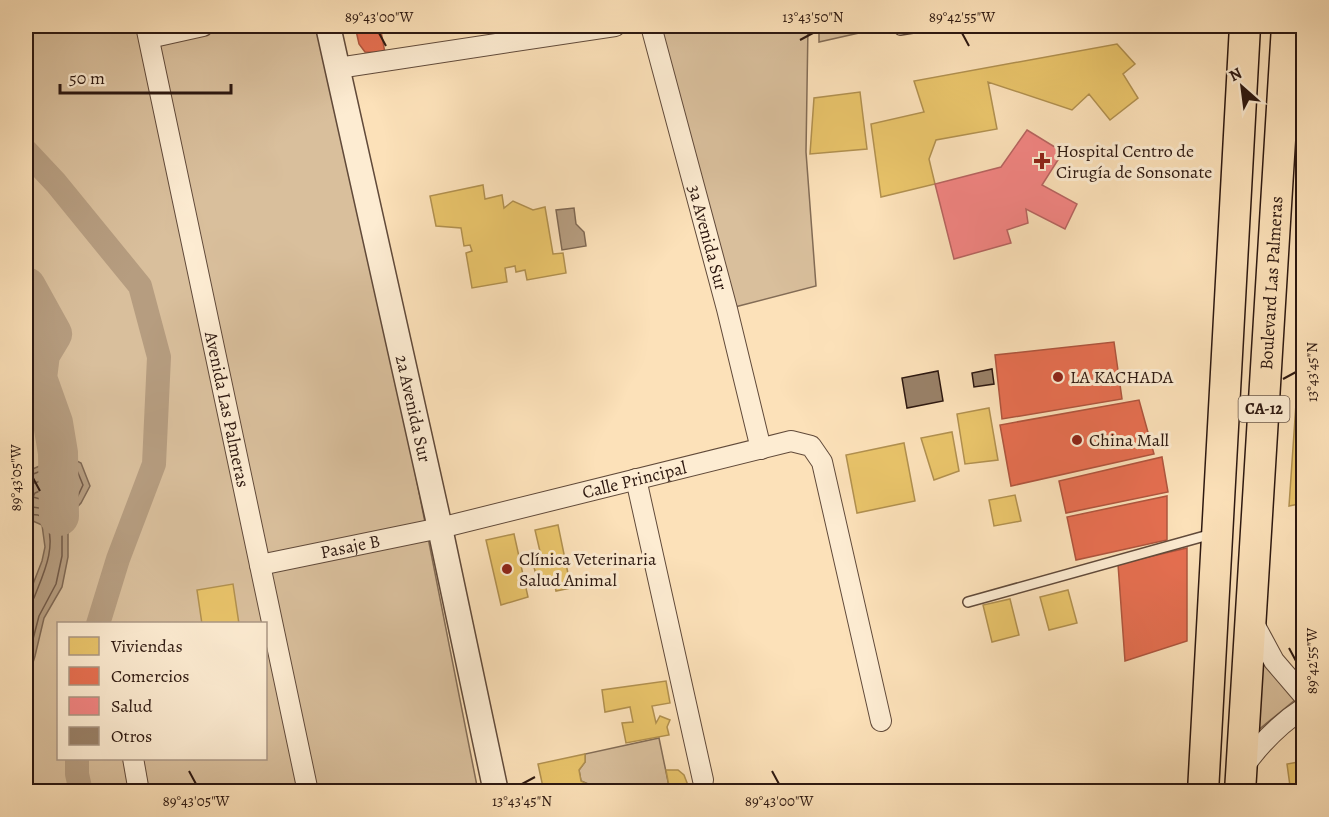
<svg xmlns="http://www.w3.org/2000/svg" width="1329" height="817" font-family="Alegreya,serif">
<rect width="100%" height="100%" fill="#fce1b9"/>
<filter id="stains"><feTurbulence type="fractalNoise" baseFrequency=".00333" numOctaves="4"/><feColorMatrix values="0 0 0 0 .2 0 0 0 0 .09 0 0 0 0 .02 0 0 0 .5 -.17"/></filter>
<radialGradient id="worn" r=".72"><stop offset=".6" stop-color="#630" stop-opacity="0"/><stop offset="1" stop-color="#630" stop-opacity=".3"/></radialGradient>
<path fill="#d9bf9c" stroke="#836c56" stroke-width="1.5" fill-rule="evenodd" d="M26,26h301l151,765h-452zM58,624h208v134h-208z
M651,26h157l-2,126 10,134 -89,23z
M819,26h71l-71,16z
M1262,663l31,33 2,4 -38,31z
M659,738l11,53 -65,1 -1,-2 -11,1 -2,-6 -10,-4 -2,-11 6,-8v-8z"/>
<path fill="#b69d80" stroke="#7f6853" stroke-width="1.5" d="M574,208l2,16 8,8 2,14 -24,4 -6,-40z
M73,459l8,4 9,23 -9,17 -13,14v40l-6,30 -18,31 -9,38 -9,29v-83l16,-41 3,-14 -3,-22 -16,-7v-46l20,-9z"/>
<path fill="#e9c46a" stroke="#b1904f" stroke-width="1.5" d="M1117,44l18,20 -12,10 15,24 -28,22 -21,-26 -17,16 -84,-28 9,47 -61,11 -7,19 6,25 -54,13 -10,-73 53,-12 -10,-31z
M860,92l7,57 -57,5 4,-56z
M483,185l2,14 17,-4 2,13 9,-7 20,9 12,-3 8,47 10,-1 3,20 -39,7 -2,-10 -9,2 -1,-6 -10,2 2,14 -35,6 -6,-35 6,-2 -2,-6 -6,1 -3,-18 -25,-2 -6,-30z
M1304,388v115l-15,3 8,-117z
M989,408l9,52 -33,4 -8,-50z
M952,432l7,39 -25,9 -13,-42z
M904,443l11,58 -58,12 -11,-58z
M1015,495l6,26 -27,5 -5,-26z
M558,525l13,63 -15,3 -2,-10 -16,4 -5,-23 9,-2 -7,-30z
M514,534l14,63 -27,8 -15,-65z
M233,584l6,40h-37l-5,-34z
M1068,590l9,33 -28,7 -9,-33z
M1010,599l9,36 -27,7 -9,-37z
M666,681l4,22 -18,3 4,17 4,-7 10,4 -3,7 2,8 -43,8 -4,-20 11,-1 -3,-15 -25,5 -3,-22z
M585,754v8l-6,8 2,11 10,5 2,6h-49l-6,-28z
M1304,761v24l-14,1 -3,-22z
M666,770h12l6,5 5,13 -19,4z"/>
<path fill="#e76f51" stroke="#af553e" stroke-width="1.5" d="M355,26h25l5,27 -20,-1 -6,-8z
M1175,26h33v1l-32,6z
M1114,342l8,57 -120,20 -7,-64z
M1139,400l15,54 -143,32 -11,-61z
M1162,457l6,35 -102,21 -7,-32z
M1167,496v44l-91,20 -9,-43z
M1187,548v93l-62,20 -7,-97z"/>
<path fill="#f28482" stroke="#b76460" stroke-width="1.5" d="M1027,130l36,22 -21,33 35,19 -12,25 -39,-20 2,14 -21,7 4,13 -57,16 -19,-75 66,-17z"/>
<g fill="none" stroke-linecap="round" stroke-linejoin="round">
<path stroke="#725a48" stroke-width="1.5" d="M26,477l22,-9 23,-3 5,3 7,17 -7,15 -14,16v40l-6,28 -17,32 -13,50
M62,482l3,4 -14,16 -18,-5 2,-4z
M26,485c14,-1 26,-12 42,-12l7,12 -10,17 -12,12 -14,-6 -13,-2
M26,514l12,1 9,6c9,28 -3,51 -13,77l-4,3 -4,1"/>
<path stroke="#b69d80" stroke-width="24" d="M26,151l30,32 84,103 19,71 -5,107 -36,95 -20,65
M77,758v16l4,18"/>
<path stroke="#b69d80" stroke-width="40" d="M26,287l26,47 -12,20 -3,24 16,45 5,30 1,63"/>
</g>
<path fill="#998168" stroke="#2d1810" stroke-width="1.5" d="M992,369l2,15 -20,3 -2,-14z
M938,371l5,30 -36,7 -5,-30z"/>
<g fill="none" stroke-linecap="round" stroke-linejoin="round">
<g stroke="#614a3a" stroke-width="12">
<path id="service" d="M900,30l25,-4
M968,602l244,-68"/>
</g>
<g stroke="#614a3a" stroke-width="22">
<g id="minor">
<path id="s1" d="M146,26l162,766"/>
<path id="s2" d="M651,26l76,283 34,140"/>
<path d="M149,38l54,-12"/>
<path d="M338,68l277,-42"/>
<path d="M636,479l67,301"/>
<path id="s3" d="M260,565l180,-37 351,-87 20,5 11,16 59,259"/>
<path d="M1253,622l21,39 30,35"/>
<path d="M133,758l6,34"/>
<path d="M1242,769c17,-24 37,-45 62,-61"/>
</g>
</g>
<g stroke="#614a3a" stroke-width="27">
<g id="tertiary">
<path id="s4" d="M328,26l112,502 56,264"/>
</g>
</g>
<g stroke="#2d1810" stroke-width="33">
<g id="primary">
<path d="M1203,792l42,-766"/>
<path id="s5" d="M1240,792l47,-766"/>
</g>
</g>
<use href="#service" stroke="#fdecd2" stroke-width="9"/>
<use href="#minor" stroke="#fdecd2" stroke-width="20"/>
<use href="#tertiary" stroke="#fdecd2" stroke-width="24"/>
<use href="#primary" stroke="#fce1b9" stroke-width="30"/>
</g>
<path fill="none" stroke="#2d1810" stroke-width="2" d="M379,33l7,13M962,33l7,13M800,40l13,-7M1283,379l13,-7M33,478l7,13M1289,648l7,13M189,771l7,13M772,771l7,13M522,784l13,-7"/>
<g fill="#8f2418" stroke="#fdecd2" stroke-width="2">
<path d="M1039 152h6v6h6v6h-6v6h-6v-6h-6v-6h6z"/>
<circle cx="1058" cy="377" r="6"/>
<circle cx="1077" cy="440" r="6"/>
<circle cx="507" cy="569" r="6"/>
</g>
<g text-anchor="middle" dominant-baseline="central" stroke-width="6" stroke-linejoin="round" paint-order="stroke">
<rect fill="#fdecd2" stroke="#6b584a" stroke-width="1.5" x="1238.5" y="396" width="51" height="26" rx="4.5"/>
<g font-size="16" font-weight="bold" fill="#2d1810">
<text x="1264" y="409">CA-12</text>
</g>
<g font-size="18" fill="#2d1810" stroke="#fdecd2" text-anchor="start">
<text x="1056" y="151">Hospital Centro de<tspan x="1056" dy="21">Cirugía de Sonsonate</tspan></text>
<text x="1070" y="377">LA KACHADA</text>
<text x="1089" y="440">China Mall</text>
<text x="519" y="559">Clínica Veterinaria<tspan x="519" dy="21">Salud Animal</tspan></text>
</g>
<g font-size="18" fill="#2d1810" stroke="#fdecd2">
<text stroke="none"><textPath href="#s2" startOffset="219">3a Avenida Sur</textPath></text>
<text stroke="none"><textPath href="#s5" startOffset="510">Boulevard Las Palmeras</textPath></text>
<text stroke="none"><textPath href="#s4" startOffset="392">2a Avenida Sur</textPath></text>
<text stroke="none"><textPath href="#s1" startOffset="392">Avenida Las Palmeras</textPath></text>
<text stroke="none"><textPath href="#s3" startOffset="384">Calle Principal</textPath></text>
<text stroke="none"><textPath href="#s3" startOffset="92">Pasaje B</textPath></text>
</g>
</g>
<rect width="1329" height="817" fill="none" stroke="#fce1b9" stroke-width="66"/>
<rect x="57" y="622" width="210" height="138" fill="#fdecd2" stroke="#aa9784" stroke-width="1.5"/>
<rect x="69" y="637" width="30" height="18" fill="#e9c46a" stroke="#aa9784" stroke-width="1.5"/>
<text x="111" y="652" font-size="18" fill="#2d1810">Viviendas</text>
<rect x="69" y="667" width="30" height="18" fill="#e76f51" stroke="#aa9784" stroke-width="1.5"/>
<text x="111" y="682" font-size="18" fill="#2d1810">Comercios</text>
<rect x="69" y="697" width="30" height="18" fill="#f28482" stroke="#aa9784" stroke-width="1.5"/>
<text x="111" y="712" font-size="18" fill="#2d1810">Salud</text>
<rect x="69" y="727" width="30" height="18" fill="#998168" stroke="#aa9784" stroke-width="1.5"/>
<text x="111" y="742" font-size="18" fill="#2d1810">Otros</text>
<g transform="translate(1242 87) rotate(332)" stroke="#fdecd2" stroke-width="4.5" paint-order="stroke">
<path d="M0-4.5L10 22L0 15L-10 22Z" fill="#2d1810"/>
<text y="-9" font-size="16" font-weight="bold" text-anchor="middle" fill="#2d1810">N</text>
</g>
<path d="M60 84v9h171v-9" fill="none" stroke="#2d1810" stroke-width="3"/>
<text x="69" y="84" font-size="18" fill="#2d1810" stroke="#fdecd2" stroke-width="4.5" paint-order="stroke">50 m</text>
<rect x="33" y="33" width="1263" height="751" fill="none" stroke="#2d1810" stroke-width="2"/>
<g font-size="15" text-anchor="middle" fill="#2d1810">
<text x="379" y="22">89°43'00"W</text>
<text x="813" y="22">13°43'50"N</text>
<text x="962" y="22">89°42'55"W</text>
<text transform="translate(1312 372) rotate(-90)" y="5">13°43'45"N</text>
<text transform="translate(16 478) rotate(-90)" y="5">89°43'05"W</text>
<text transform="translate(1312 661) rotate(-90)" y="5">89°42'55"W</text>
<text x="196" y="806">89°43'05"W</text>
<text x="522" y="806">13°43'45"N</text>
<text x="779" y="806">89°43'00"W</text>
</g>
<rect width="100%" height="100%" filter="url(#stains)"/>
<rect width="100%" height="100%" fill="url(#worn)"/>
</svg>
